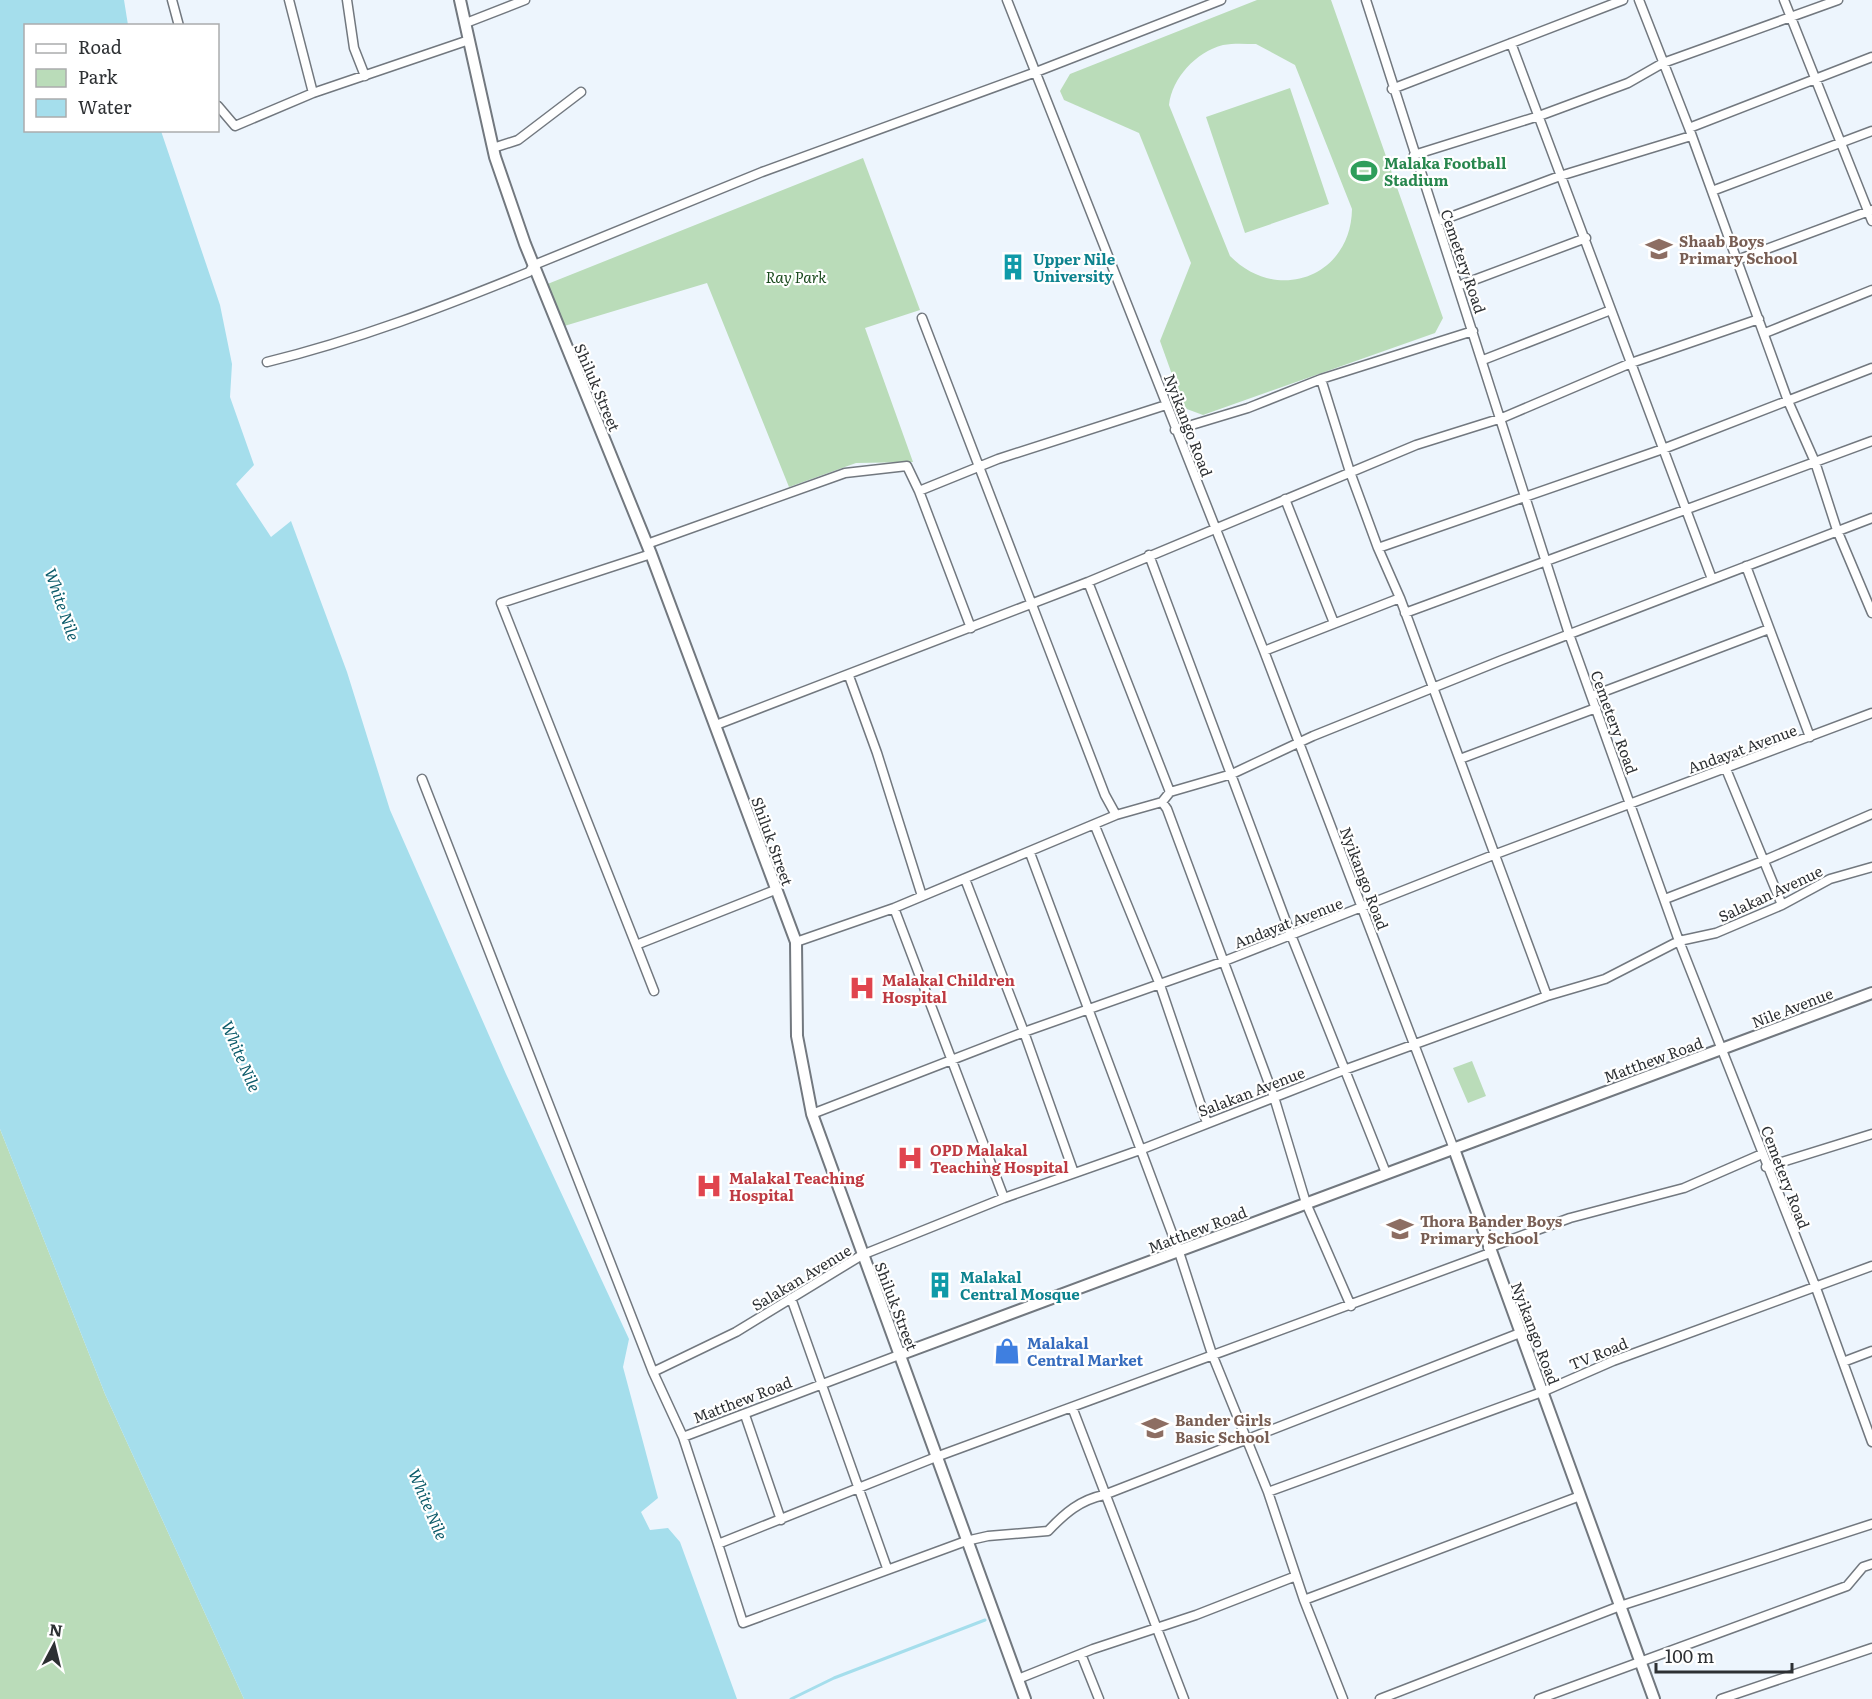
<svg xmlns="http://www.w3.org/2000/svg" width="1872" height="1699" font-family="Literata,serif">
<rect width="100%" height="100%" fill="#edf5fd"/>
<path fill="#badcb9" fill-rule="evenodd" d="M1257,0h74l112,318 -8,15 -232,82 -19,-7 -24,-67 31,-78 -52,-130 -75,-33 -4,-9 10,-17zM1256,44l39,21 57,144c-1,68 -75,95 -122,47l-61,-151c3,-27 27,-53 54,-60 11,-2 22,-1 33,-1z
M1290,88l39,116 -84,29 -39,-116z
M863,158l57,152 -55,18 48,134 -57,1 -67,24 -82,-204 -146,44 -16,-42z
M1472,1061l14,35 -18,7 -15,-35z
M0,1129l105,265 139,305h-244z"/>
<path fill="#a5deec" d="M0,0h124l4,25 -102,1v104l135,1 59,174 12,59 -2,33 24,68 -18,19 35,53 20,-16 56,151 43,138 116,264 123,265 -6,28 35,131 -17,14 9,18 18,-2 12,14 57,157h-493l-139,-305 -105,-265z"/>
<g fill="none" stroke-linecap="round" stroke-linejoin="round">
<path stroke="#a5deec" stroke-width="3" d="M791,1699l43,-21 151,-58"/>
<g stroke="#72787f" stroke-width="11">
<path id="minor" d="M172,0l7,26
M289,0l24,93
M347,0l7,48 11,28
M1007,0l257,651 190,498
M1366,0l203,634 110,307 137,347 56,154
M1639,0l50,128 99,273 27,61 22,68 35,83
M1784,0l88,221
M466,23l59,-23
M1511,43l201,536
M1392,89l231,-89
M218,106l17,20 78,-33 156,-53
M1689,128l183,-71
M493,148l25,-8 63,-48
M1414,155l125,-39 89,-33 35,-20 175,-63
M1712,191l160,-60
M1437,222l123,-46 131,-40
M1737,260l135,-50
M1458,286l128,-48
M922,318l183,477 11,20
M1765,333l107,-43
M1483,360l128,-50
M267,362c90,-22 176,-55 262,-90l5,-7 228,-93 274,-100 185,-72
M1321,379l29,93 28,76 22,50 147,398
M1175,430l73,-22 73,-29 152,-48
M919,491l52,137
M1285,499l49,124
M647,544l198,-71 62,-7 12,25 79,-32 168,-54
M1378,548l285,-99 209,-81
M1149,555l142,380 95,238
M1746,566l64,171
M1088,582l82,210
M1405,613l467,-172
M1264,651l136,-53
M849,676l28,77 45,143
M1592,696l177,-67
M716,725l372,-143 328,-137 86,-27 129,-55 128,-44
M1460,759l136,-51
M1726,769l56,136
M422,779l231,593 30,65 35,107 218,-87 554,-204
M1162,802l5,7 107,288 32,106 45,103
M1095,826l65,159 47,138
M1030,853l149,399 33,102 56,138 36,108 39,99
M965,879l59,153 50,141
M1665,899l98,-38 109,-47
M894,908l110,290
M796,942l98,-34 222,-93 46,-13 8,-10 62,-18 81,-38 189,-76 370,-142
M636,945l-135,-342 150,-49
M654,991l-18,-46 139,-55
M812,1114l212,-82 198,-70 274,-108 376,-141
M1766,1167l106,-33
M1488,1248l82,-30 114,-30 78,-34
M791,1298l96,270
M1843,1362l29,-11
M653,1372l83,-40 126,-77 142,-57 136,-48 204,-80 203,-74 58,-17 74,-38 37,-8 66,-28 48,-26 42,-12
M1072,1407l112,292
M745,1415l36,105
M683,1437l216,-82
M1268,1492l274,-100 71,-31 259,-95
M718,1544l25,79 223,-82 22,-5 60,-5c17,-18 32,-31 56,-36l416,-162
M1304,1600l276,-104
M1081,1654l18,45
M1018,1679l75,-30 103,-34 100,-39
M1380,1699l240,-93 252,-82
M1539,1699l308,-113 16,-19 9,-3
M1721,1699l151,-51"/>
</g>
<g stroke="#72787f" stroke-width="14">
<path id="tertiary" d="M460,0l35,157 30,87 126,310 145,388 1,94 15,78 213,585
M1454,1149l200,550
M899,1355l973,-362"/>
</g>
<use href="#minor" stroke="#fff" stroke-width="8"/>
<use href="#tertiary" stroke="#fff" stroke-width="10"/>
</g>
<defs>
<g id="stadium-bare" transform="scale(2.07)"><path d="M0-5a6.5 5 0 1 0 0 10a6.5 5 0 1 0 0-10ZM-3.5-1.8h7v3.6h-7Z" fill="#2e9e5b" stroke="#fff" stroke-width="2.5" paint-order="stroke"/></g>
<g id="school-bare" transform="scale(2.07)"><path d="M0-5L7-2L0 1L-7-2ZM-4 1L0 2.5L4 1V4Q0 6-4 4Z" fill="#8d6e63" stroke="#fff" stroke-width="2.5" paint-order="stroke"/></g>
<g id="building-bare" transform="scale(2.07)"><path d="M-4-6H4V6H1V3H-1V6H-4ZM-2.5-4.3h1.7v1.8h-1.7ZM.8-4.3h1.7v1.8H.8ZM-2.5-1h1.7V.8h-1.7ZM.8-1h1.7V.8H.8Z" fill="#0f9aa8" stroke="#fff" stroke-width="2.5" paint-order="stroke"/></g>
<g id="hospital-bare" transform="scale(2.07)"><path d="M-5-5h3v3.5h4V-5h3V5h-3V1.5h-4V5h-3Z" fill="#e0444e" stroke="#fff" stroke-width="2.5" paint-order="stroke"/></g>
<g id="shop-bare" transform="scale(2.07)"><path d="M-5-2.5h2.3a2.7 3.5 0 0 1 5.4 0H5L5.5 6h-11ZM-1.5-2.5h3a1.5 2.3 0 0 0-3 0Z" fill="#3f7fe0" stroke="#fff" stroke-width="2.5" paint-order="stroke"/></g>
</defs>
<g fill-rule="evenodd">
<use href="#stadium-bare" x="1364" y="171"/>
<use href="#school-bare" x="1659" y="249"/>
<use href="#building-bare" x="1013" y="267"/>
<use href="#hospital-bare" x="862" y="988"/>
<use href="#hospital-bare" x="910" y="1158"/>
<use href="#hospital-bare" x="709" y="1186"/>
<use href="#school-bare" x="1400" y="1229"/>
<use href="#building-bare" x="940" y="1285"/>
<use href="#shop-bare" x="1007" y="1351"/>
<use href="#school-bare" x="1155" y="1428"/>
</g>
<g text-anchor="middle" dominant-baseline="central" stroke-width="4.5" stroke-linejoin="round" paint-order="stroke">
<g font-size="15" font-weight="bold" fill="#27864d" stroke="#fff" text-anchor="start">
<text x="1384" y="162">Malaka Football<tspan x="1384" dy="17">Stadium</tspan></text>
</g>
<g font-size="15" font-weight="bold" fill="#785e54" stroke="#fff" text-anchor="start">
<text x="1679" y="240">Shaab Boys<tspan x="1679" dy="17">Primary School</tspan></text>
<text x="1420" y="1220">Thora Bander Boys<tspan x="1420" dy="17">Primary School</tspan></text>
<text x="1175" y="1419">Bander Girls<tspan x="1175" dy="17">Basic School</tspan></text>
</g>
<g font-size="15" font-weight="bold" fill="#0d838f" stroke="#fff" text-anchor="start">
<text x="1033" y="258">Upper Nile<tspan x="1033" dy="17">University</tspan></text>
<text x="960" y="1276">Malakal<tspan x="960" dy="17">Central Mosque</tspan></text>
</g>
<g font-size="15" fill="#2d3033" stroke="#fff">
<text transform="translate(1464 261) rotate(71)">Cemetery Road</text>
<text transform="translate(598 387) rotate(67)">Shiluk Street</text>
<text transform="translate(1189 425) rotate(69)">Nyikango Road</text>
<text transform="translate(1615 722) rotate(70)">Cemetery Road</text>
<text transform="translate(1742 748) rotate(-20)">Andayat Avenue</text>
<text transform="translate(773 841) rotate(70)">Shiluk Street</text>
<text transform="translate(1365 878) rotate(69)">Nyikango Road</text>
<text transform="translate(1770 893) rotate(-25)">Salakan Avenue</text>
<text transform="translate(1288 922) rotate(-21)">Andayat Avenue</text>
<text transform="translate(1792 1007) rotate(-21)">Nile Avenue</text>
<text transform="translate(1653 1059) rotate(-20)">Matthew Road</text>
<text transform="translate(1251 1091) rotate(-21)">Salakan Avenue</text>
<text transform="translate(1786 1177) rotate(69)">Cemetery Road</text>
<text transform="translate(1197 1229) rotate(-21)">Matthew Road</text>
<text transform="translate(801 1277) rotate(-31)">Salakan Avenue</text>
<text transform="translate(897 1306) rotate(69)">Shiluk Street</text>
<text transform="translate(1536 1333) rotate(69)">Nyikango Road</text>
<text transform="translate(1598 1353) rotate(-22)">TV Road</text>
<text transform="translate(742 1399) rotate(-21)">Matthew Road</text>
</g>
<g font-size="15" font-style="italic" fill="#1a4a1d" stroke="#fff">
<text x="796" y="276">Ray Park</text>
</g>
<g font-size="15" font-weight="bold" fill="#be3a42" stroke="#fff" text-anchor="start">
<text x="882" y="979">Malakal Children<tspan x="882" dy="17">Hospital</tspan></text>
<text x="930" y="1149">OPD Malakal<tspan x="930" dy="17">Teaching Hospital</tspan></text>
<text x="729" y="1177">Malakal Teaching<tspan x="729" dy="17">Hospital</tspan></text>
</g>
<g font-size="15" font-weight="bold" fill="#366cbe" stroke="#fff" text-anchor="start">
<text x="1027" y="1342">Malakal<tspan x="1027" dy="17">Central Market</tspan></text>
</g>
<g font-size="16" font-style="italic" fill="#0c5b6a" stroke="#fff">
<text transform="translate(63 604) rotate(71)">White Nile</text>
<text transform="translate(242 1056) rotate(67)">White Nile</text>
<text transform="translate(429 1504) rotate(67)">White Nile</text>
</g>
</g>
<rect x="24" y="24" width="195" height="108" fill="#ffffff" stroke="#abacad" stroke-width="1.5"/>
<rect x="36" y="44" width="30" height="9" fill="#ffffff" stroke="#abacad" stroke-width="1.5"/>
<text x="78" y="54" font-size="18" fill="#2d3033">Road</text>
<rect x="36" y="69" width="30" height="18" fill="#badcb9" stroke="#abacad" stroke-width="1.5"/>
<text x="78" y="84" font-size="18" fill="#2d3033">Park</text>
<rect x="36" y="99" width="30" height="18" fill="#a5deec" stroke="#abacad" stroke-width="1.5"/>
<text x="78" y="114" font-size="18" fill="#2d3033">Water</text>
<g transform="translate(54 1645) rotate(7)" stroke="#ffffff" stroke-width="4.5" paint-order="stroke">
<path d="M0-4.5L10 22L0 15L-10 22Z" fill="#2d3033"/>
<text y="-9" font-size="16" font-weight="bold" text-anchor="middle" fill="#2d3033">N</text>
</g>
<path d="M1656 1663v9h136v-9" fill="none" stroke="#2d3033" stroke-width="3"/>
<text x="1665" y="1663" font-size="18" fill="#2d3033" stroke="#ffffff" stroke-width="4.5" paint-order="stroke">100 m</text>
</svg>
